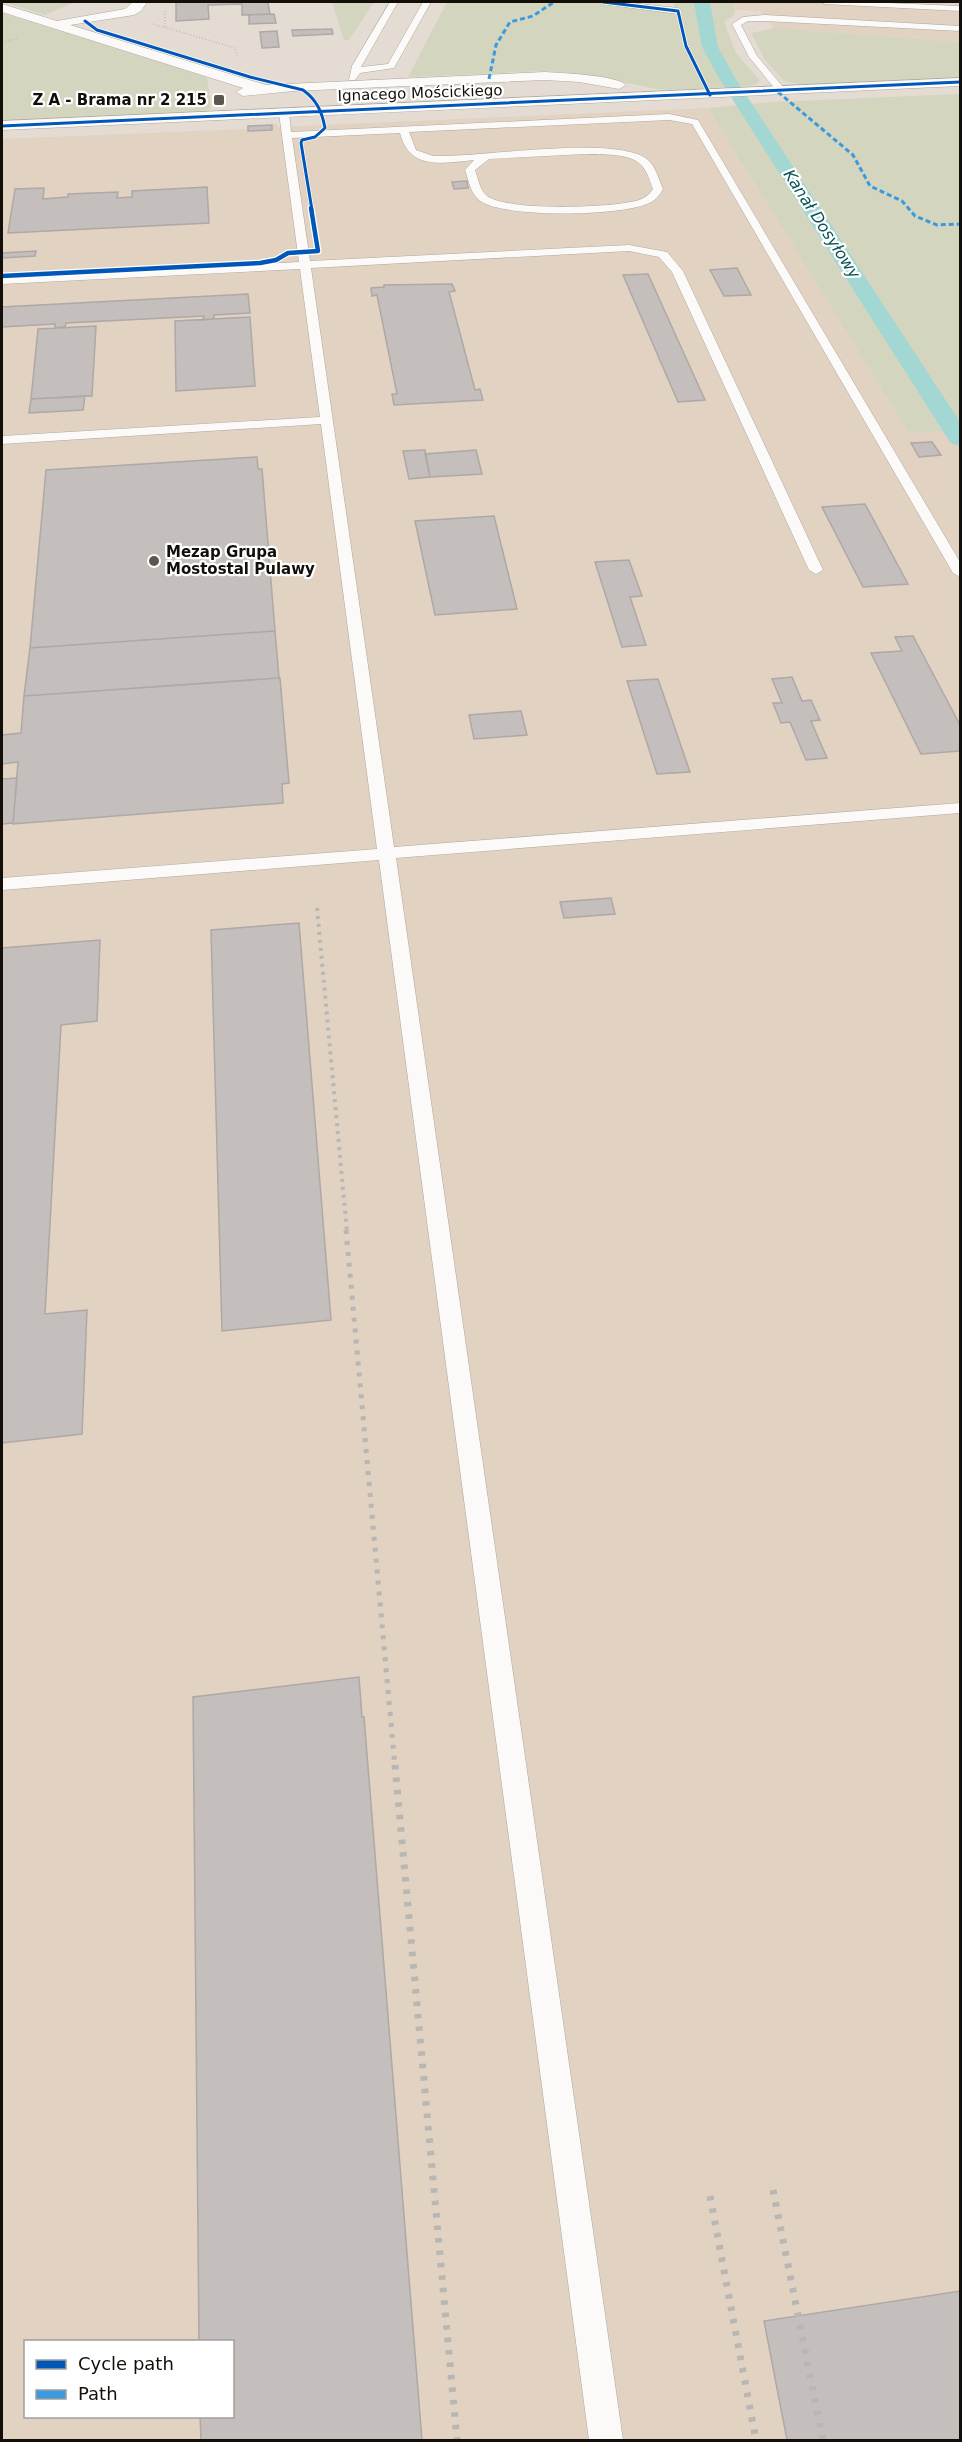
<svg xmlns="http://www.w3.org/2000/svg" width="962" height="2442" font-family="'DejaVu Sans',sans-serif">
<rect width="100%" height="100%" fill="#e4dcd3"/>
<path fill="#e1d2c2" fill-rule="evenodd" d="M734,2h226v40l-186,-14 -14,-17 -25,-1z
M708,108l201,325 51,-3v2010h-958v-2301l245,-10 1,-3 29,-2 1,3zM26,2342h206v74h-206z"/>
<path fill="#d4d5be" d="M2,2h73l-30,13z
M332,2h42l-25,38h-5z
M447,2h146l81,10v-10h60l1,12 -11,8 12,31 24,28 -5,4 -74,5 -24,-1 -82,-16 -31,-2 -136,6z
M2,13l205,64 4,32 -27,5 -182,8z
M774,28l186,14v36l-155,7 -21,-4 -19,-21 -14,-27z
M960,94v336l-51,3 -201,-325 65,-6z"/>
<g fill="none" stroke-linecap="round" stroke-linejoin="round">
<path fill="#a2d7d4" fill-rule="evenodd" d="M694,2h16l8,45 17,31 225,344v24l-8,-2 -4,-5 -229,-361 -17,-31z"/>
</g>
<path fill="#c4bebc" stroke="#aea8a6" stroke-width="1.5" d="M176,2h87l5,1 2,11 -28,1v-11l-34,1 1,14 -33,2z
M274,14l2,9 -27,1v-9z
M332,29l1,5 -40,2 -1,-6z
M277,31l2,16 -17,1 -2,-16z
M272,125v5l-24,1v-5z
M467,181l1,7 -14,1 -2,-7z
M207,187l2,36 -201,10 7,-44 29,-1 -1,11 25,-2v-3l50,-2 -1,6 15,-1v-6z
M36,251l-1,5 -33,2v-5z
M737,268l14,27 -27,1 -14,-26z
M648,274l57,126 -27,2 -55,-127z
M452,284l3,7 -6,1 26,98 5,-1 3,11 -89,5 -2,-11h5l-20,-99 -5,1 -1,-8 13,-1v-2z
M248,294l2,19 -36,2v4l-11,1 1,-4 -138,7 -1,4 -10,1v-4l-53,3v-20z
M250,317l5,69 -79,5 -1,-70z
M96,326l-4,70 -61,3 7,-70z
M85,396l-2,14 -54,3 2,-14z
M932,442l9,13 -22,2 -8,-14z
M425,450l5,27 -21,2 -6,-28z
M476,450l6,24 -52,3 -5,-23z
M257,457l1,12h4l13,162 -245,17 16,-178z
M865,504l43,80 -45,3 -41,-80z
M494,516l23,93 -82,6 -20,-94z
M629,560l13,36 -12,1 16,48 -24,2 -27,-85z
M275,631l4,47 -255,18 6,-48z
M913,636l47,89v26l-39,3 -50,-101 31,-2 -7,-14z
M792,677l10,24 9,-1 9,20 -9,1 16,37 -21,2 -16,-38 -9,1 -8,-20h9l-10,-24z
M280,678l9,105 -7,1 1,19 -270,21 5,-62 -16,2v-29l19,-2 3,-37z
M658,679l32,93 -33,2 -30,-93z
M521,711l6,24 -53,4 -5,-24z
M17,778l-4,45 -11,1v-45z
M611,898l4,16 -51,4 -4,-16z
M299,923l32,397 -109,11 -11,-401z
M100,940l-3,81 -36,4 -16,289 42,-4 -5,124 -80,9v-495z
M359,1677l3,40h2l58,723h-221l-1,-24h32v-74h-33l-6,-645z
M960,2291v149h-173l-23,-119z"/>
<g fill="none" stroke-linecap="round" stroke-linejoin="round">
<g stroke="#aea8a1" stroke-width="1">
<path id="lane" d="M390,2h8l-37,65 27,-3 35,-62h8l-37,66 -34,5 -5,7h-6l3,-14z
M599,2h21l58,6 4,3 -4,3 -75,-10z
M821,2h42l97,4v5l-135,-7z
M765,15l195,11v5l-195,-10h-17l-7,4 16,31 27,32 -5,3 -3,-1 -27,-33 -17,-33 11,-7z
M284,110l5,3 2,19 378,-18 29,6 262,442v15l-7,-4 -261,-449 -23,-4 -260,12 7,18 17,6c45,2 184,-22 215,4 8,7 11,20 15,29 -4,7 -8,12 -16,15 -29,12 -138,14 -165,-2 -11,-6 -13,-21 -17,-32l9,-10c-32,3 -64,11 -74,-27l-108,5 18,123 319,-16 38,7 16,19 140,299 -7,4 -7,-4 -137,-298 -13,-15 -30,-6 -318,17 83,579 566,-44v10l-564,45 227,1582h-34l-210,-1580 -377,30v-12l375,-29 -56,-425 -319,20v-8l318,-19 -20,-148 -298,15v-6l297,-16 -20,-149zM585,154c16,1 47,-2 58,13 5,6 7,15 10,22 -3,5 -8,9 -14,11 -24,8 -135,12 -153,-5 -6,-5 -8,-17 -11,-25l14,-11z"/>
</g>
<g stroke="#aea8a1" stroke-width="1">
<path id="street" d="M133,2h14l-6,9 -7,4 -64,10 196,60 279,-13c16,1 71,3 81,13l-7,4 -40,-7 -34,-2 -252,11 -50,5 -7,-4 7,-4 -241,-76v-8l55,17 68,-12z
M960,78v8l-958,44v-9z"/>
</g>
<path stroke="#bfbcb9" stroke-width="1.5" stroke-dasharray="1 2" stroke-linecap="butt" d="M165,11v17
M153,24l82,24 3,10
M2,42l16,-4"/>
<use href="#lane" fill="#fbfaf8" fill-rule="evenodd"/>
<use href="#street" fill="#fbfaf8" fill-rule="evenodd"/>
<path stroke="#b9b7b4" stroke-width="4" stroke-dasharray="3 5" stroke-linecap="butt" d="M317,908l30,324"/>
<path stroke="#b9b7b4" stroke-width="5" stroke-dasharray="4 7" stroke-linecap="butt" d="M346,1230l49,537"/>
<path stroke="#b9b7b4" stroke-width="7" stroke-dasharray="4.5 8" stroke-linecap="butt" d="M395,1765l62,675
M773,2190l50,250
M710,2196l46,244"/>
<path stroke="#3b9add" stroke-width="3" stroke-dasharray="5 3" stroke-linecap="butt" d="M489,79l7,-34 14,-23 23,-6 21,-14
M778,92l75,63 17,31 32,15 13,15 22,9 23,-1"/>
<g stroke="#fff" stroke-width="4.5">
<path id="cycleway-far1" d="M603,2l75,9 8,35 24,49
M85,21l12,9 153,47 53,13c14,10 19,22 22,38l-10,9 -13,3 -1,3 11,67
M2,126l958,-44"/>
</g>
<g stroke="#fff" stroke-width="7">
<path id="cycleway" d="M2,276l258,-13 16,-3 12,-7 30,-2 -7,-43"/>
</g>
<use href="#cycleway-far1" stroke="#0057b8" stroke-width="3"/>
<use href="#cycleway" stroke="#0057b8" stroke-width="4.5"/>
</g>
<g fill="#5c564f" stroke="#fff" stroke-width="2">
<rect x="213" y="94" width="12" height="12" rx="3"/>
<circle cx="154" cy="561" r="6"/>
</g>
<g text-anchor="middle" dominant-baseline="central" stroke-width="4.5" stroke-linejoin="round" paint-order="stroke">
<g font-size="15" fill="#130e08" stroke="#fff">
<text transform="translate(420 93) rotate(-2)">Ignacego Mościckiego</text>
</g>
<g font-size="15" font-weight="bold" fill="#130e08" stroke="#fff" text-anchor="end">
<text x="207" y="100">Z A - Brama nr 2 215</text>
<text x="166" y="552" text-anchor="start">Mezap Grupa<tspan x="166" dy="17">Mostostal Pulawy</tspan></text>
</g>
<g font-size="16" font-style="italic" fill="#075252" stroke="#fff">
<text transform="translate(822 224) rotate(57)">Kanał Dosyłowy</text>
</g>
</g>
<rect width="962" height="2442" fill="none" stroke="#130e08" stroke-width="6"/>
<rect x="24" y="2340" width="210" height="78" fill="#ffffff" stroke="#a19f9c" stroke-width="1.5"/>
<rect x="36" y="2360" width="30" height="9" fill="#0057b8" stroke="#a19f9c" stroke-width="1.5"/>
<text x="78" y="2370" font-size="18" fill="#130e08">Cycle path</text>
<rect x="36" y="2390" width="30" height="9" fill="#3b9add" stroke="#a19f9c" stroke-width="1.5"/>
<text x="78" y="2400" font-size="18" fill="#130e08">Path</text>
</svg>
